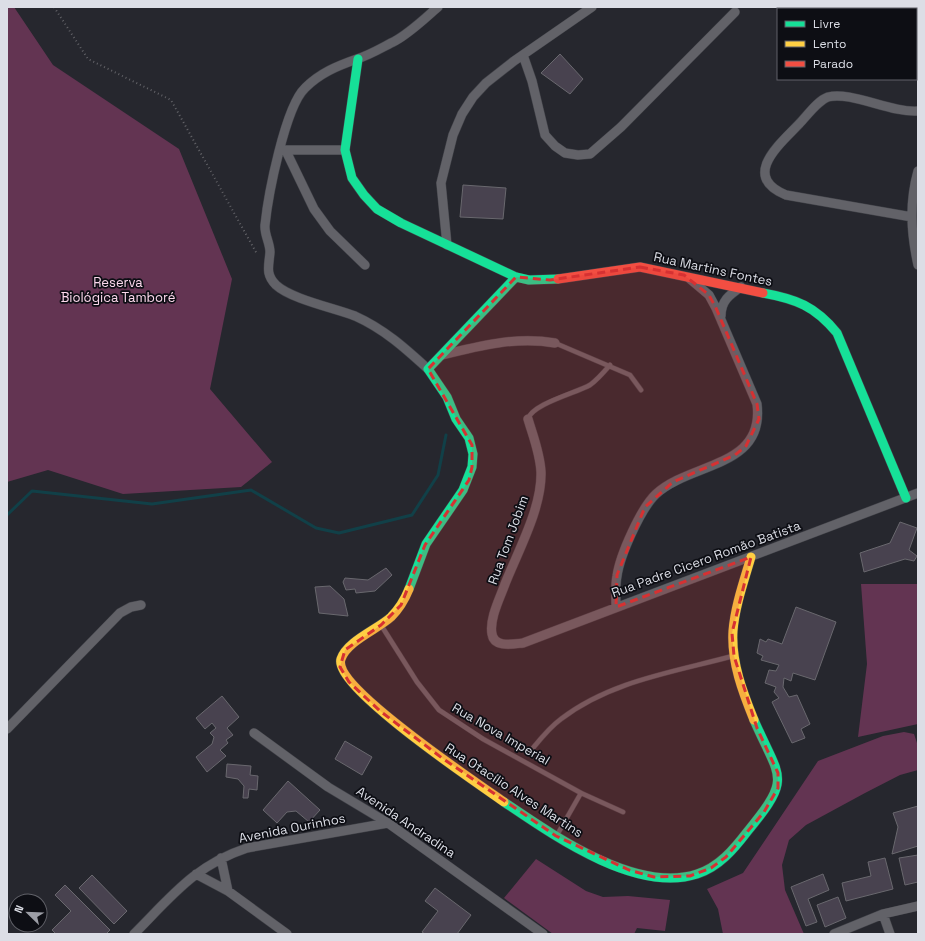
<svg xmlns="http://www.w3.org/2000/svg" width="925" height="941" font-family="'Space Grotesk',sans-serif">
<rect width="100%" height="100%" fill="#26272e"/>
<path fill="#633452" d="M7,7h7l39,58 126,84 53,130 -22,110 62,73 -31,25 -118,7 -75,-24 -41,12z
M861,584h57v140l-60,13 9,-73z
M904,732l10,2 4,12v24l-18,5 -35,18 -59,32 -17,15 -7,25 3,25 19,44h-81l-5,-25 -11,-20 36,-16 75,-112 65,-25z
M536,859l50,32 17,6 25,-1 42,4 -5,31 -28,-3 -3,6h-81l-49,-36z"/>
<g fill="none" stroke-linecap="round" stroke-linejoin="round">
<path stroke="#114048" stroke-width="3" d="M7,515l25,-24 120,13 99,-14 65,38 23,5 73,-18 26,-40 8,-40"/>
</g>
<path fill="#48424f" stroke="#69686e" d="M560,54l23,25 -13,15 -29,-21z
M463,185l43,3 -3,31 -43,-2z
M900,522l17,6 -8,22 8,6 -3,5 -9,-2 -41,13 -4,-19 30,-10z
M386,568l6,7 -17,16 -19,2 -1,-4 -9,1 -3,-8 2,-4 23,2z
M330,586l14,13 4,17 -29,-3 -4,-26z
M796,607l40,15 -21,58 -22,-7 -2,8 -7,-3 -1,9 6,10 8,-2 13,29 -9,5 4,9 -13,5 -20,-41 7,-4 -5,-6 2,-5 -11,-4 4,-13 7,1 3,-6 -18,-5 2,-4 -6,-3 3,-14 6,3 2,-3 14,5z
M222,696l17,21 -12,11 6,7 -7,5 2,3 -8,7 6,6 -19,16 -11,-15 16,-13 2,-7 -4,-4 6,-5 -4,-5 -7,6 -9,-11z
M345,741l27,16 -10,18 -27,-16z
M227,764l24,2 -1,9 8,1 -1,14 -8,-1 -1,9h-5l1,-12 -6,-7 -12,-2z
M288,781l32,29 -11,12 -13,-11 -9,1 -10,11 -14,-13z
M918,806v40l-26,8 6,-27 -5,-14z
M918,855v27l-13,3 -6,-27z
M885,858l8,31 -47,12 -4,-18 29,-7 -3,-14z
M823,874l6,16 -21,9 9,23 -11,4 -15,-39z
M92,875l35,36 -13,13 -35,-36z
M65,885l45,45 -4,4h-50l-4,-4 19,-19 -16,-16z
M435,888l36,27 -14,19h-32l-3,-2 16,-21 -13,-10z
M838,897l8,21 -21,9 -8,-22z"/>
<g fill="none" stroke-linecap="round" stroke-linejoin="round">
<g stroke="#414248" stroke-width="5.5">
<path id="lane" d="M555,343l75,32 11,15
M528,419c4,-15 48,-26 62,-34 7,-5 14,-13 20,-20
M381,625l36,57 22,28 44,29 98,54 42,19
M533,748c9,-11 17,-21 28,-29 49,-38 113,-47 172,-63
M557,835l24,-42"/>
</g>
<g stroke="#414248" stroke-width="10">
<path id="street" d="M523,55l9,26 13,54 10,11 10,7 13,2 12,-1 31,-27 114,-115
M282,150h63
M286,151l28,58 16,22 35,34
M918,171c-9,32 -7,62 0,94
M912,217l-126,-22c-45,-19 -7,-50 13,-71 8,-8 18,-23 29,-27 23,-6 63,16 90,14
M447,245l-6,-62 12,-48 9,-21 11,-17 13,-14 28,-22 78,-54
M721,316c0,-15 8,-21 20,-29
M442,355c38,-9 74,-19 113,-12
M428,369c-23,-21 -44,-40 -73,-53 -21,-8 -64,-17 -79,-31 -11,-11 -7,-19 -6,-33 0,-9 -6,-18 -5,-27 3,-29 20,-118 40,-137 15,-15 32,-22 52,-29 13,-4 26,-12 38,-18 16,-9 29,-22 43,-34
M528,419c5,17 12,34 13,53 1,36 -23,79 -36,112 -5,14 -16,35 -13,50 2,14 21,10 31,9l395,-150
M616,607c0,-11 -1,-21 1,-31 3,-21 24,-68 39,-82 35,-32 109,-26 101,-90l-41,-96 -7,-13 -19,-16
M7,729l113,-116 11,-6 10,-2
M254,733l74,54 60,36 155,111
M221,858l7,33
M196,874l32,17 59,43
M883,914l7,20
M134,934c37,-37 61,-69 113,-86l141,-25
M834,934l49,-20 35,-8"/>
</g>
<g stroke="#414248" stroke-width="10">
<path id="fast" d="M358,59l-13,91 7,28 12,17 13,14 24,14 115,54 13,3 29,-1
M763,293c33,6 52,13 74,40l69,165
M409,589l17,-45 37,-54 9,-23 1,-13 -4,-16 -13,-19 -9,-22 -19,-28 88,-92
M504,802c49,33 132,92 193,72 22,-7 37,-25 50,-42 46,-56 33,-52 7,-112"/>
</g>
<g stroke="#414248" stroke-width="10">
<path id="slow" d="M751,557c-7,24 -16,49 -18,74 -2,31 10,62 21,89
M409,589c-4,10 -10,20 -18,28 -13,12 -44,24 -50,42 -9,27 139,126 163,143"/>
</g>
<g stroke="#414248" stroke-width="10">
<path id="jam" d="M558,279l82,-12 123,26"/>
</g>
<path stroke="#626267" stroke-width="2" stroke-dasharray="1 3" stroke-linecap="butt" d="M54,7l34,52 83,41 86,154"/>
<use href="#lane" stroke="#626268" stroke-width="4.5"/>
<use href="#street" stroke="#626268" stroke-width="9"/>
<use href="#fast" stroke="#16e098" stroke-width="9"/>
<use href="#slow" stroke="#ffcf43" stroke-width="9"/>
<use href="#jam" stroke="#f24e42" stroke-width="9"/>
</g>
<path fill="#d63132" fill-opacity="0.2" stroke="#d63132" stroke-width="3" stroke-dasharray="8 5" stroke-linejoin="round" d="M640,267l44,8 25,20 7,13 41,96 2,15 -13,27 -11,9 -62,27 -28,25 -28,68 -1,32 135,-50 -19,76 2,23 23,72 21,45v15l-14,24 -38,45 -15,11 -21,8 -36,1 -25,-7 -73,-34 -114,-78 -62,-47 -31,-29 -9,-15 5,-17 36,-25 20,-20 24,-60 44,-65 3,-13v-22l-44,-76 88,-92 34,3z"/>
<g text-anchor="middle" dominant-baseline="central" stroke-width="3.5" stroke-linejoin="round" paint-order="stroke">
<g font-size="13" fill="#dcdee6" stroke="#0d0e14">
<text transform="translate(713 269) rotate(12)">Rua Martins Fontes</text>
<text transform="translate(508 540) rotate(-70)">Rua Tom Jobim</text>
<text transform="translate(706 559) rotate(-20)">Rua Padre Cicero Romão Batista</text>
<text transform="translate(501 734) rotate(30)">Rua Nova Imperial</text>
<text transform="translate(514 790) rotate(33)">Rua Otacílio Alves Martins</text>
<text transform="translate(406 822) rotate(34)">Avenida Andradina</text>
<text transform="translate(292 828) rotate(-11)">Avenida Ourinhos</text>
</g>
<g font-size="13" fill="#fcd8ec" stroke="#0d0e14">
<text x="118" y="282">Reserva<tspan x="118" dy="15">Biológica Tamboré</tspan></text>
</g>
</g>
<rect width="925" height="941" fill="none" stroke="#dcdee6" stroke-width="16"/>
<rect x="777" y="8" width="140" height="72" fill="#0d0e14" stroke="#606168"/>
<rect x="785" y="21" width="20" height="6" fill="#16e098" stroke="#606168"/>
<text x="813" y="28" font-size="12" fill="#dcdee6">Livre</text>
<rect x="785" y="41" width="20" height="6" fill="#ffcf43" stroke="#606168"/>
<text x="813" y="48" font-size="12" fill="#dcdee6">Lento</text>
<rect x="785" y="61" width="20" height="6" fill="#f24e42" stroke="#606168"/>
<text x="813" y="68" font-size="12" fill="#dcdee6">Parado</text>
<g transform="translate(28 913) rotate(293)"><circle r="19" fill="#0d0e14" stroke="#606168"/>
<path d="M0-3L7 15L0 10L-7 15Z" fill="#9c9ea6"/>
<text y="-6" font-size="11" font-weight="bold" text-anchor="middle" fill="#dcdee6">N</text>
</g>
</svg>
